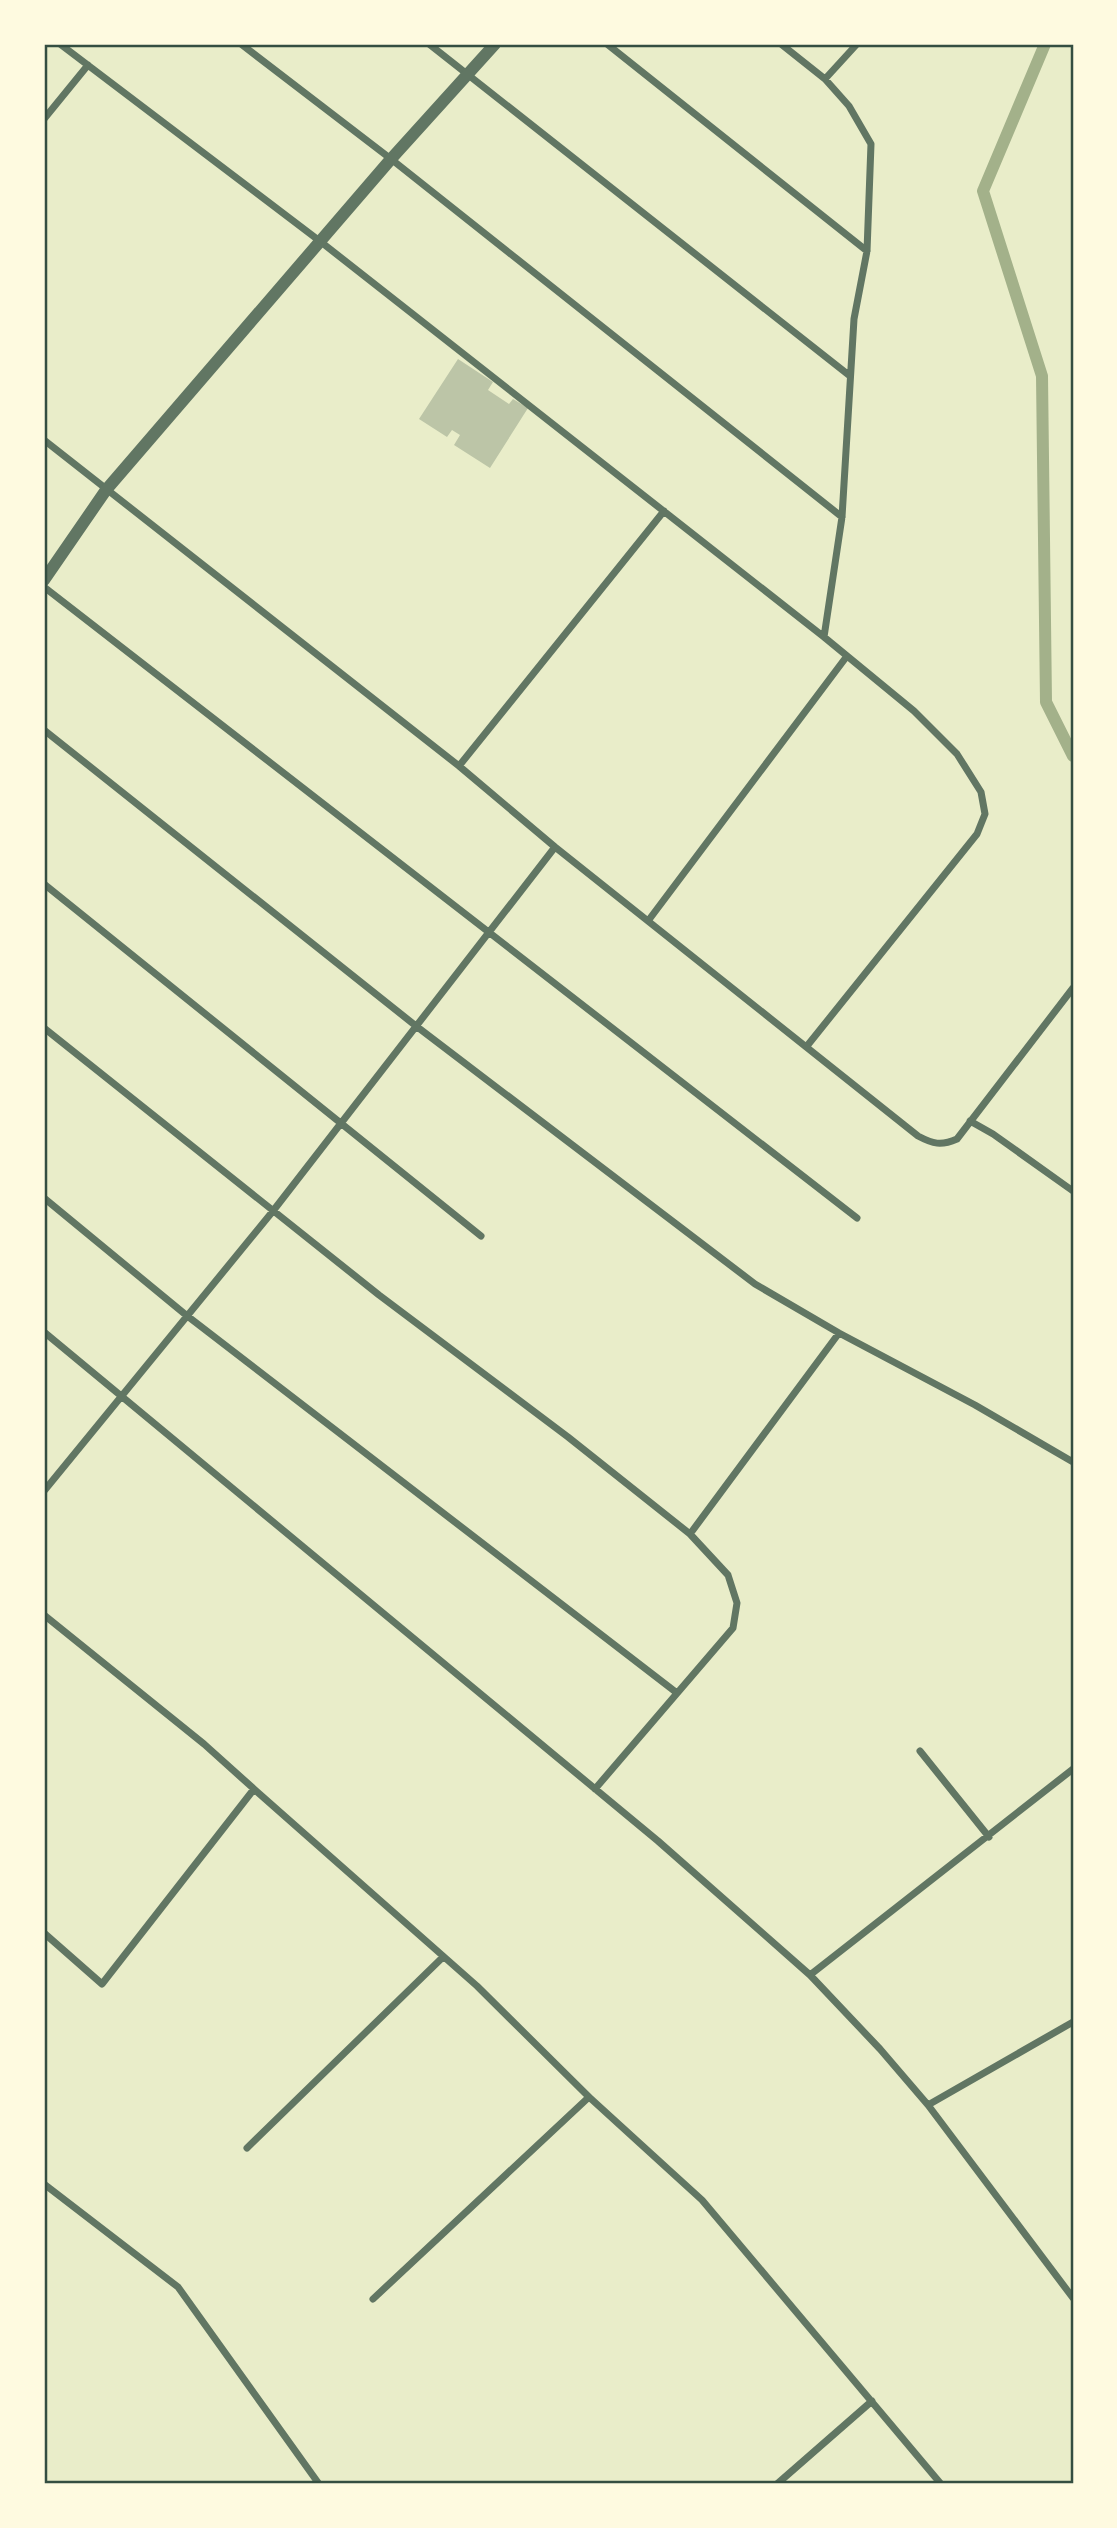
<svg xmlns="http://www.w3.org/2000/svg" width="1117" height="2528" font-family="'DM Sans',sans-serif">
<rect width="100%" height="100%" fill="#e9edc9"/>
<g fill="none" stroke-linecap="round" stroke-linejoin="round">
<path stroke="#a3b18a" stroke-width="12" d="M1045,44l-62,147 59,185 4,326 27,54"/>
</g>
<path fill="#bcc5a7" d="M458,359l35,23 -5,8 21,14 4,-5 15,9 -38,60 -36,-23 6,-10 -8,-5 -5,7 -28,-18z"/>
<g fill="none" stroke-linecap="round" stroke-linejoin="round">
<path stroke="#617663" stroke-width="7" d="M60,44l261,198 503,395 90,74 43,43 24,38 4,22 -8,20 -170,212
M241,44l150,115 451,358
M429,44l421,332
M607,44l260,207
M781,44l44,35 24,27 22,38 -4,107 -13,68 -12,198 -18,120
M825,79l32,-35
M44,119l44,-54
M44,440l415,326 96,81 363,289c15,8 23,10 39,3l116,-151
M44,587l813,631
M44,730l372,296 339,258 84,49 136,72 98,57
M459,766l205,-255
M44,884l437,352
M648,921l199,-265
M44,1028l335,267 189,142 122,97 38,41 9,28 -4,25 -138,161
M970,1121l23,13 80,57
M44,1198l142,117 491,378
M44,1332l614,509 152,134 70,74 48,56 145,193
M44,1491l229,-280 282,-364
M690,1534l149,-201
M44,1615l160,129 50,45 223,197 112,111 113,103 239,284
M920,1751l69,86
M44,1933l58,51 152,-195
M810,1975l263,-206
M928,2105l145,-83
M247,2148l196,-191
M44,2184l134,103 141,197
M373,2299l216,-202
M777,2484l95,-83"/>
<path stroke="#617663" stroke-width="12" d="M44,580l62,-90 285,-331 104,-115"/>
</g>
<rect width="1117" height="2528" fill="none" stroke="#fefae0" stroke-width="91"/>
<rect x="46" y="46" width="1026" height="2436" fill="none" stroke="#344e41" stroke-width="2.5"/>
</svg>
